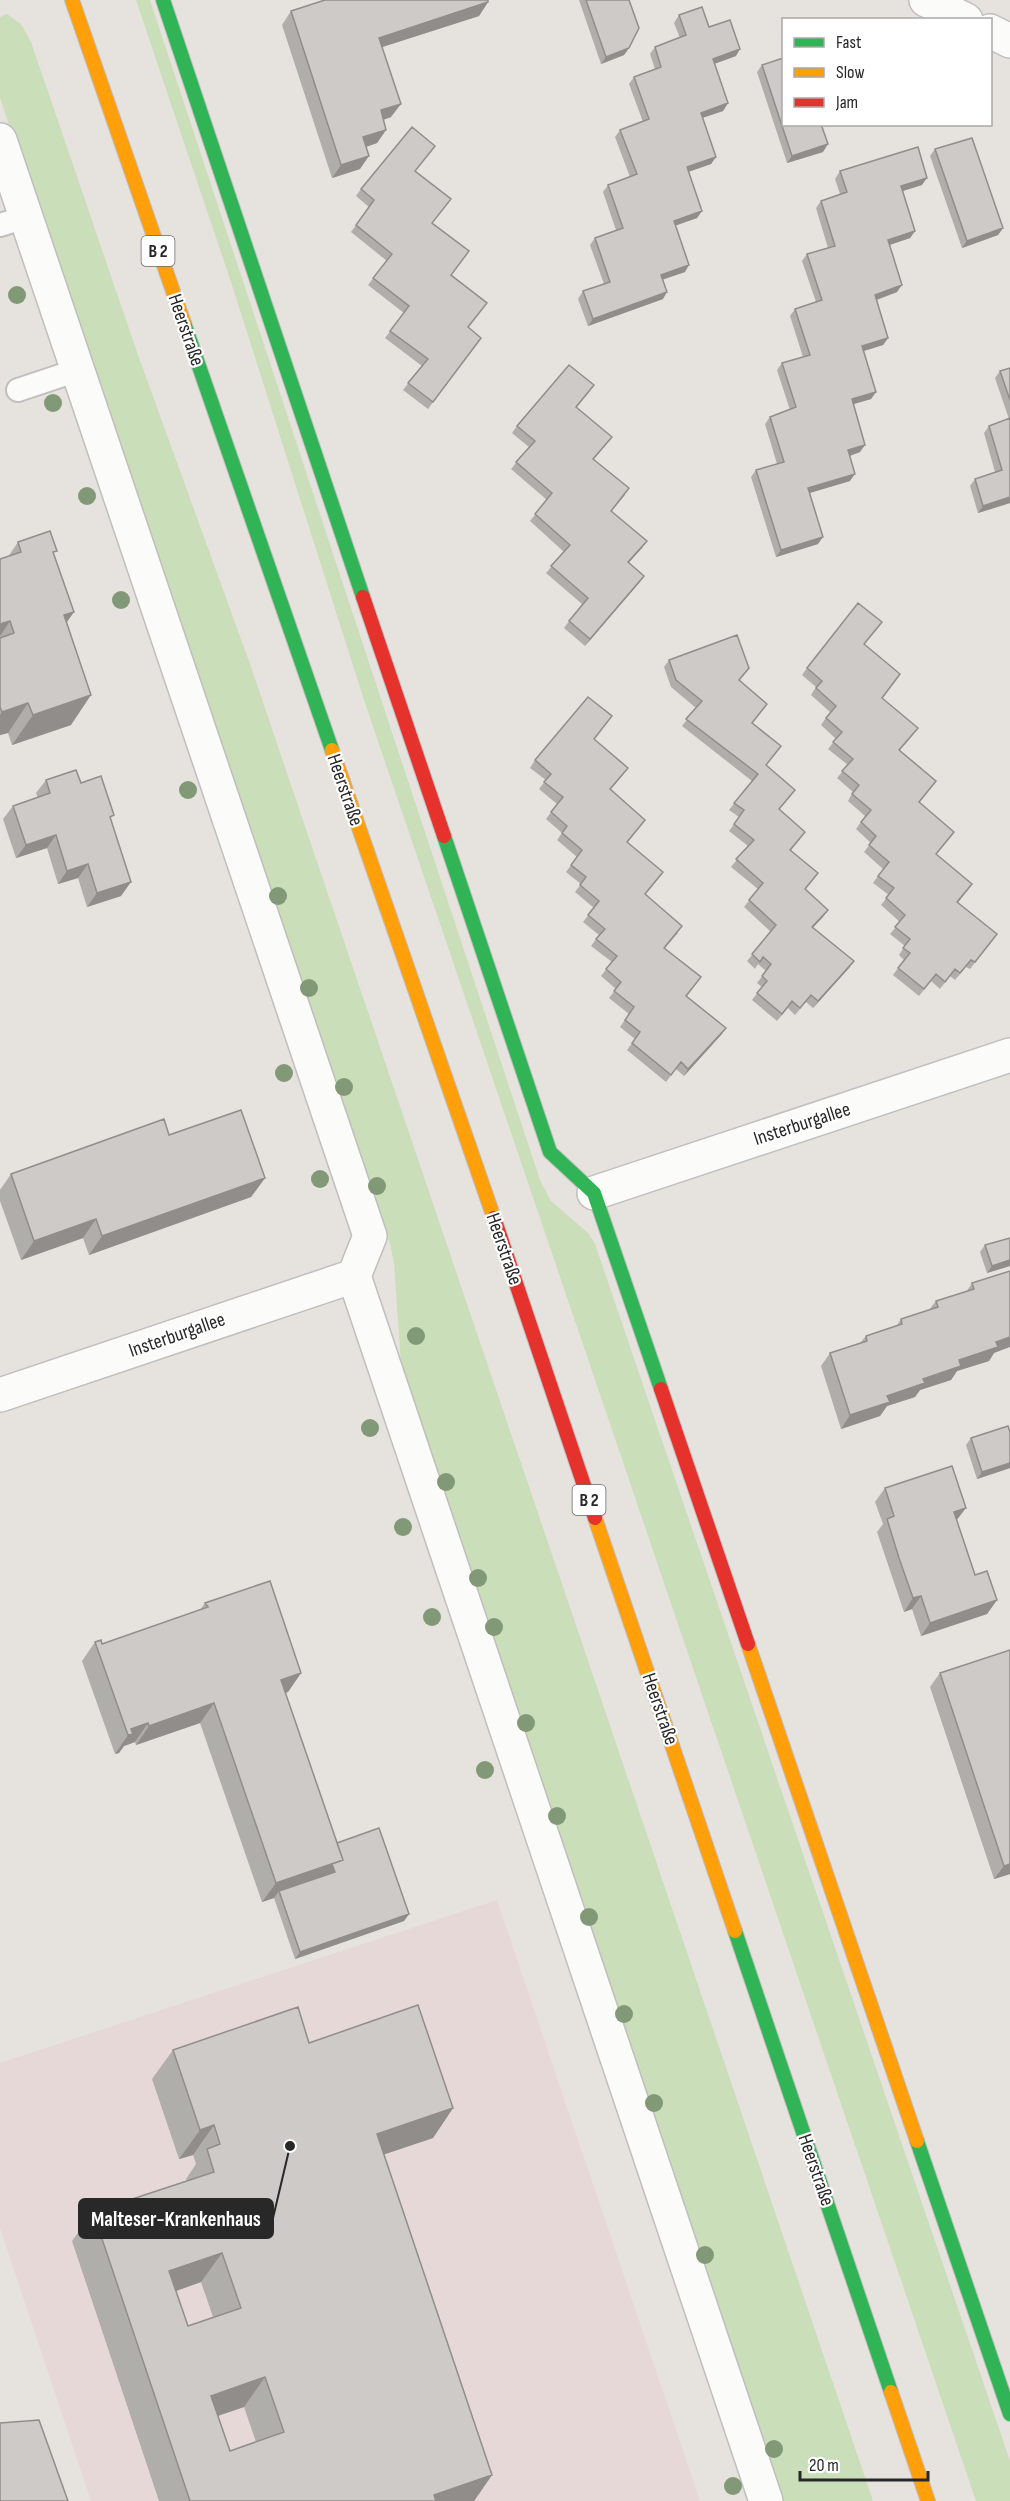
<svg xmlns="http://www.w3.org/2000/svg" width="1010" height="2501" font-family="'Sofia Sans Condensed',sans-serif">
<rect width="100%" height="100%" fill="#e6e2de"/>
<path fill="#e7d8d8" d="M497,1900l203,601h-609l-91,-273v-165z"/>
<path fill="#cadeba" d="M136,0h14l390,1180 11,21 37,32 7,11 415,1217v40h-34l-612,-1801 -133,-418z
M7,14l14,10 10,18 107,313 112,309 623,1837h-93l-378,-1123 -8,-115 -4,-19 -390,-1146v-81z"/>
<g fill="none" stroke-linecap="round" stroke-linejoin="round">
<g stroke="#c0bebf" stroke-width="26">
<path id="lane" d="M0,225l26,-8
M18,390l60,-20"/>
</g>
<g stroke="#c0bebf" stroke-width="36">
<path id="street" d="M926,0l40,20
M990,31l20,10
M0,140l370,1096 -16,40 412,1225
M594,1193l416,-138
M0,1395l354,-119"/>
</g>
<g stroke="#c0bebf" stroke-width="16">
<path id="fast" d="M163,0l200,597
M184,323l148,427
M444,836l106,316 44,41 67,196
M735,1931l156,461
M917,2141l93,273"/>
</g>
<g stroke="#c0bebf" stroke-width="16">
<path id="slow" d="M72,0l112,323
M332,750l162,468
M595,1518l140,413
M748,1644l169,497
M891,2392l37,109"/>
</g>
<g stroke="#c0bebf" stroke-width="16">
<path id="jam" d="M363,597l81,239
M494,1218l101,300
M661,1389l87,255"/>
</g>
<use href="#lane" stroke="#fbfbfa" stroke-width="22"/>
<use href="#street" stroke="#fbfbfa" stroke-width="33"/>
<use href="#fast" stroke="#30b455" stroke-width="14"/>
<use href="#slow" stroke="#ff9f0a" stroke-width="14"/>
<use href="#jam" stroke="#e5322d" stroke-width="14"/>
</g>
<g fill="#819976">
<circle cx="17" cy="295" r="9"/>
<circle cx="53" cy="403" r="9"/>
<circle cx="87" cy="496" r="9"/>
<circle cx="121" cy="600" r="9"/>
<circle cx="188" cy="790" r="9"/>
<circle cx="278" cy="896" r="9"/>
<circle cx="309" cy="988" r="9"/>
<circle cx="284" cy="1073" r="9"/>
<circle cx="344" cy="1087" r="9"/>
<circle cx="320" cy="1179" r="9"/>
<circle cx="377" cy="1186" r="9"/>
<circle cx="416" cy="1336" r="9"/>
<circle cx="370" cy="1428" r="9"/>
<circle cx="446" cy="1482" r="9"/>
<circle cx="403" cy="1527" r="9"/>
<circle cx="478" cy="1578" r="9"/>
<circle cx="432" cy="1617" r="9"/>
<circle cx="494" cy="1627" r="9"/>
<circle cx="526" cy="1723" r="9"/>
<circle cx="485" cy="1770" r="9"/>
<circle cx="557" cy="1816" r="9"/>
<circle cx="589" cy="1917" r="9"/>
<circle cx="624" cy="2014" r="9"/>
<circle cx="654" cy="2103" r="9"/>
<circle cx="705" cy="2255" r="9"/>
<circle cx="774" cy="2449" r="9"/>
<circle cx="733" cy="2486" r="9"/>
</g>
<path fill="#b0aeab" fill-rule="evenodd" d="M579,0h50v48l-5,7 -23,9z
M488,2l-9,14 -97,31 9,70 -8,3 3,10 -9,13 -11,4 -6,22 -28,9 -50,-153 9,-14z
M679,15l30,12 27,29 -22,8 14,39 -5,8 -21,7 14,39 -5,7 -23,8 14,39 -5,7 -22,7 10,47 -22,7v20l-75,27 -10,-27 5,-8 21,-7 -14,-39 5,-7 21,-8 -13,-38 5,-7 22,-8 -15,-40 5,-7 23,-8 -14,-38 5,-7 21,-8 -5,-15 5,-7 25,-9 -6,-15z
M762,65l61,87 -36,11 -30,-91z
M435,146l-20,25 31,35 -14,17 19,52 36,28 -19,25 13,10 -53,71 -25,-19 19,-24 -37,-28 19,-25 -36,-28 19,-24 -36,-29 18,-25 -13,-11 5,-7z
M935,149l68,79 -5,7 -36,13 -32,-92z
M840,171l82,14 -19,6 12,40 -5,7 -20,7 7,47 -20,8 11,38 -5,7 -19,6 12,41 -5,7 -18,5 7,48 -10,4v25l-41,12 9,51 -42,13 -25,-80 5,-7 21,-6 -12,-40 5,-7 20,-7 -13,-40 5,-7 21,-6 -13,-41 5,-7 21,-7 -14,-41 5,-7 21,-6 -12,-40 5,-7 19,-7 -5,-15z
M1010,368v135l-32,10 -8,-27 5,-7 20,-7 -11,-39 5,-7 20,-7 -14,-41 5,-7z
M589,392l-13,16 36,29 -18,22 31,36 -13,16 30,37 -14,15 16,13 -5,7 -54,63 -21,-18 18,-24 -36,-31 18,-21 -34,-31 17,-21 -36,-31 18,-22 -17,-14 5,-7z
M18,542l36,13 13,67 4,103 -59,20 -4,-12 -8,2v-176l8,-2z
M877,629l-13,15 18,54 31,37 -13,15 36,31 -17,22 30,36 -13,15 36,30 -14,19 34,38 -22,28 -4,-2 -11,13 -5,-4 -10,13 -9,-8 -12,15 -26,-21 11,-15 -5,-5 6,-9 -15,-12 10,-12 -19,-17 8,-10 -16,-12 10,-14 -19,-17 7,-9 -15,-14 9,-13 -17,-15 5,-9 -16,-14 11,-13 -20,-16 8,-10 -15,-14 9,-13 -19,-17 5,-8 -14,-12 5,-7z
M669,660l71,20 13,43 23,30 -10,12 24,32 -11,12 21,30 -9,11 15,39 22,21 -15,17 41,34 -5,7 -36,40 -7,-6 -11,13 -7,-7 -11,13 -25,-21 10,-13 -5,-4 9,-12 -8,-7 -3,5 -8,-8 24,-29 -27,-25 14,-18 -27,-22 17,-21 -19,-15 10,-14 -10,-7 23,-29 -70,-55 14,-18 -25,-21 -7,-20z
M612,716l-18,24 29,35 -12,14 34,31 -18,23 36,29 -18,23 33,38 -13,15 36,29 -14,19 39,32 -5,7 -37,41 -8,-7 -10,13 -39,-32 8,-11 -15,-12 9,-13 -20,-16 7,-9 -15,-13 11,-14 -21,-16 8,-11 -16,-13 11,-14 -19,-16 6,-8 -15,-12 11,-15 -20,-17 5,-7 -16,-14 11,-15 -18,-15 7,-9 -16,-12 5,-8z
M46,780l35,3 30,37 10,76 -34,11 -9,-29 -20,6 -11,-36 -31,10 -13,-39 10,-13 25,-8 -2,-5z
M169,1135l96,43 -14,19 -162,58 -6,-17 -62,22 -21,-59v-11l11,-16z
M985,1245l25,21 -23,7 -7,-21z
M972,1283l22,70 -5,8 -32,10 -6,9 -31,10 -5,7 -28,9 -7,10 -39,13 -20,-63 9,-13 30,-10 6,-7 31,-11 4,-6 28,-9 7,-9 31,-10z
M971,1438l39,30 -33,11 -11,-34z
M885,1488l72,33 18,54 22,25 -10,14 -66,22 -9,-27 -8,3 -27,-80 6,-8 -8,-22z
M205,1603l96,70 -13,19 -3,1 52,150 72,71 -5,7 -109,38 -21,-61 -12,4 -62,-179 -64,22 -1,-3 -11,4 -5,7 -4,1 -33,-93 13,-19 7,2 98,-34z
M940,1673l70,201 -16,5 -64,-192z
M309,2043l144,65 -20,30 -49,16 108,321 -18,26h-315l-87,-260 21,-29 94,-31 -1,-2 10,-15 -3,-9 -14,4 -27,-80 21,-29zM201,2282l12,35 -25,9 -12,-35zM244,2407l12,35 -26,9 -12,-35z"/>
<path fill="#908d8b" d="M488,2l-9,14 -109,35 9,-13z
M629,48l-5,7 -23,9 5,-7z
M740,49l-4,7 -28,10 5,-7z
M728,103l-5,8 -27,9 5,-7z
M401,104l-10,13 -20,7 10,-14z
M386,130l-9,13 -23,8 9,-14z
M828,144l-5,8 -36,11 5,-7z
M369,156l-9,13 -28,9 9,-13z
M716,157l-5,7 -29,10 5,-7z
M927,178l-5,7 -26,8 5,-7z
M702,211l-5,7 -28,10 5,-7z
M1003,228l-5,7 -36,13 5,-7z
M915,231l-5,7 -27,9 5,-7z
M689,265l-4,7 -29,10 5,-7z
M902,285l-5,7 -27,10 5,-7z
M667,292l-4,7 -75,27 5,-7z
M888,338l-5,7 -26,8 5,-7z
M876,392l-5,7 -24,7 5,-7z
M865,445l-5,7 -17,6 5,-8z
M855,474l-5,7 -47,14 5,-7z
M1010,497v6l-32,10 5,-7z
M823,537l-5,7 -42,13 5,-7z
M647,541l-5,7 -19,21 5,-7z
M644,576l-5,7 -54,63 5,-7z
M74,612l-21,30 11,-27z
M10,621l-10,15v-12z
M91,695l-20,30 -59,20 21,-30z
M28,703l-20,30 -8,2v-20l2,-3z
M56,835l-9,13 -31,10 10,-13z
M88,864l-10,14 -20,6 9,-13z
M131,882l-10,14 -34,11 10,-14z
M828,910l-5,7 -16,17 5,-7z
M854,961l-5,7 -36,40 5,-7z
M726,1028l-5,7 -37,41 4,-7z
M265,1178l-14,19 -162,58 13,-19z
M96,1219l-13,19 -62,22 13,-19z
M1010,1260v6l-23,7 5,-7z
M1010,1337v10l-16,6 -5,8 -32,10 -6,9 -31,10 -5,7 -28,9 -7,10 -39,13 9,-14 37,-19 36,-17 73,-37z
M1010,1463v5l-33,11 5,-7z
M966,1508l-10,13 -2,-9z
M921,1596l-9,13 -8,3 9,-14z
M997,1600l-10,14 -66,22 9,-13z
M301,1673l-13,19 -21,7 14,-19z
M214,1703l-14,20 -64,22 13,-19z
M148,1723l-13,19 -11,4 -5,7 -4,1 13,-19 3,-6z
M343,1860l-13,19 -51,12 -5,7 -12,4 14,-19z
M1010,1864v10l-16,5 10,-13z
M409,1914l-5,7 -109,38 5,-7z
M453,2108l-20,30 -77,26 21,-30z
M214,2125l-21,30 -14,4 21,-29z
M222,2253l-21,29 -53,19 21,-30z
M265,2377l-21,30 -54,18 21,-29z
M492,2475l-18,26h-44l4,-6z"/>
<path fill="#cdcac7" stroke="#908d8b" stroke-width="1.5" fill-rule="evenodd" d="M325,0h163v2l-109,36 22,66 -20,6 5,20 -23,7 6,19 -28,9 -50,-154z
M586,0h43l10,28 -10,20 -23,9z
M702,7l7,20 21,-7 10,29 -27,10 15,44 -27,10 15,44 -29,10 15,44 -28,10 15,44 -28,10 6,17 -74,27 -10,-28 27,-9 -15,-44 28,-10 -15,-43 29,-11 -17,-44 29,-11 -15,-42 27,-10 -6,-20 31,-12 -7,-20z
M783,58v66h38l7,20 -36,12 -30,-91z
M412,127l23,19 -20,25 36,28 -19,24 37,28 -18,24 36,28 -19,24 13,11 -48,64 -25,-19 20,-24 -38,-28 19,-25 -36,-28 19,-24 -36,-29 18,-25 -13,-11z
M972,138l31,90 -36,13 -32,-92z
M918,147l9,31 -26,8 14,45 -27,9 14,45 -27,10 13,43 -26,8 14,46 -24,7 13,46 -17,5 7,24 -47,14 15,49 -42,13 -25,-80 28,-8 -14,-45 26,-10 -14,-44 28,-8 -15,-46 27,-9 -15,-46 28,-8 -14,-45 26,-9 -7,-21z
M569,365l25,20 -18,22 36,30 -19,22 36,29 -18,23 36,30 -19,21 16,14 -54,63 -21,-18 19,-23 -37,-32 19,-21 -35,-31 17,-21 -36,-31 19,-21 -18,-15z
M1010,368v32l-10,-29z
M1010,418v79l-27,9 -8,-27 27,-9 -13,-44z
M50,531l7,20 -4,1 21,60 -10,3 27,80 -58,20 -5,-12 -26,9 -2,-5v-69l14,-5 -4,-12 -10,3v-65l21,-7 -3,-10z
M858,603l24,19 -18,22 36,30 -18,24 36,30 -19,22 37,31 -17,21 35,30 -18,22 36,30 -15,18 40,32 -22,28 -4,-2 -11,13 -5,-4 -10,13 -9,-8 -12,15 -26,-21 12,-15 -7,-5 7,-9 -15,-12 10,-12 -19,-17 8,-10 -16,-12 11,-14 -20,-17 7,-9 -15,-14 10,-12 -19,-16 7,-9 -17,-14 11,-12 -20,-17 9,-10 -16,-14 10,-12 -20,-18 6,-7 -15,-13z
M737,635l12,33 -10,12 28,24 -15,19 29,23 -15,19 29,25 -16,19 26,23 -15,18 28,23 -13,16 23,21 -16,17 42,34 -36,40 -7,-6 -11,13 -8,-7 -10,13 -25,-21 10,-12 -5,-5 9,-12 -8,-7 -3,5 -8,-8 24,-29 -27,-25 14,-17 -27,-24 18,-19 -20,-16 10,-14 -10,-7 24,-29 -72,-55 16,-18 -26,-21 -7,-20z
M588,697l24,19 -18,23 34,29 -18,21 35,31 -18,22 36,30 -18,22 37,32 -18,22 37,29 -15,19 40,32 -38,41 -7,-7 -10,13 -39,-32 8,-11 -15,-12 9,-13 -20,-16 7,-9 -15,-13 11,-13 -21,-17 9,-10 -17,-14 11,-14 -19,-16 6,-8 -15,-12 11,-15 -20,-17 5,-7 -16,-14 12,-15 -19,-15 7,-8 -16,-14z
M76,770l5,13 20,-7 13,39 -4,2 21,65 -34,11 -9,-29 -21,7 -11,-36 -30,10 -13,-39 37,-13 -4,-13z
M241,1110l24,68 -163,58 -6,-17 -62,22 -23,-67 153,-55 5,16z
M1010,1238v22l-18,6 -7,-21z
M1010,1271v66l-14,5 2,5 -39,13 2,6 -38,13 2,4 -38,13 3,6 -40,13 -20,-62 37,-12 -1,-5 36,-12 -1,-5 37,-12 -2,-6 38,-12 -2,-6z
M1008,1426l2,6v31l-28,9 -11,-34z
M952,1466l14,42 -12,4 21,63 12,-4 10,29 -67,23 -9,-27 -8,2 -14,-40 -12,-39 7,-3 -9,-28z
M270,1581l31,92 -20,7 62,180 -67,23 -62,-180 -65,23 -1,-3 -17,6 2,5 -5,1 -33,-93 6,-2 1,4 106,-37 -3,-4z
M1010,1650v214l-6,2 -64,-193z
M379,1828l30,86 -109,38 -21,-61 56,-19 -3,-8 11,-4 -6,-17z
M418,2005l35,103 -76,26 115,341 -58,20 2,6h-246l-97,-289 121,-40 -7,-23 13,-5 -6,-19 -14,5 -27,-80 125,-43 11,36zM222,2253l19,55 -53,18 -19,-55zM265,2377l19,55 -54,19 -19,-55z
M39,2420l29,81h-68v-78z"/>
<g text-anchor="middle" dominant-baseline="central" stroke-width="4.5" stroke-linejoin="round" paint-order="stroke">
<g fill="#fff" stroke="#686868" stroke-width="1.5">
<rect x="141.5" y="236" width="33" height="30" rx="4.5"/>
<rect x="572.5" y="1485" width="33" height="30" rx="4.5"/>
</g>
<g font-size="18" font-weight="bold" fill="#282828">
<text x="158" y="251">B 2</text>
<text x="589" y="1500">B 2</text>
</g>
<g font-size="20" fill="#282828" stroke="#fff">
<text transform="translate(186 330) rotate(71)">Heerstraße</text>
<text transform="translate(345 790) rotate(71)">Heerstraße</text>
<text transform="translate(802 1124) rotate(-18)">Insterburgallee</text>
<text transform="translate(504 1249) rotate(71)">Heerstraße</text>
<text transform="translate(177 1335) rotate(-19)">Insterburgallee</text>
<text transform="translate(660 1709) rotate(71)">Heerstraße</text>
<text transform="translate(816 2170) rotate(71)">Heerstraße</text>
</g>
</g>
<path fill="none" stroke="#282828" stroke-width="2" d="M290 2146L273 2218"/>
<circle fill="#282828" stroke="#fff" stroke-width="2" cx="290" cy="2146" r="6"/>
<rect fill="#282828" stroke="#282828" stroke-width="2" x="79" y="2199" width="194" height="39" rx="6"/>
<g font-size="21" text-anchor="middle" font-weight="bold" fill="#fff">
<text x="176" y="2226">Malteser-Krankenhaus</text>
</g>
<rect x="782" y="18" width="210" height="108" fill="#ffffff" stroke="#a9a9a9" stroke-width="1.5"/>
<rect x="794" y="38" width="30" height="9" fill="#30b455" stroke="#a9a9a9" stroke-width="1.5"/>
<text x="836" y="48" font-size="18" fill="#282828">Fast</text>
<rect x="794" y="68" width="30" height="9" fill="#ff9f0a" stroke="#a9a9a9" stroke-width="1.5"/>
<text x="836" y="78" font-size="18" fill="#282828">Slow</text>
<rect x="794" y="98" width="30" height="9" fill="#e5322d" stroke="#a9a9a9" stroke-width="1.5"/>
<text x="836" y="108" font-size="18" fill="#282828">Jam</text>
<path d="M800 2471v9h128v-9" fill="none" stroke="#282828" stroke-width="3"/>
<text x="809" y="2471" font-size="18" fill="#282828" stroke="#ffffff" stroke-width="4.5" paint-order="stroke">20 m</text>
</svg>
